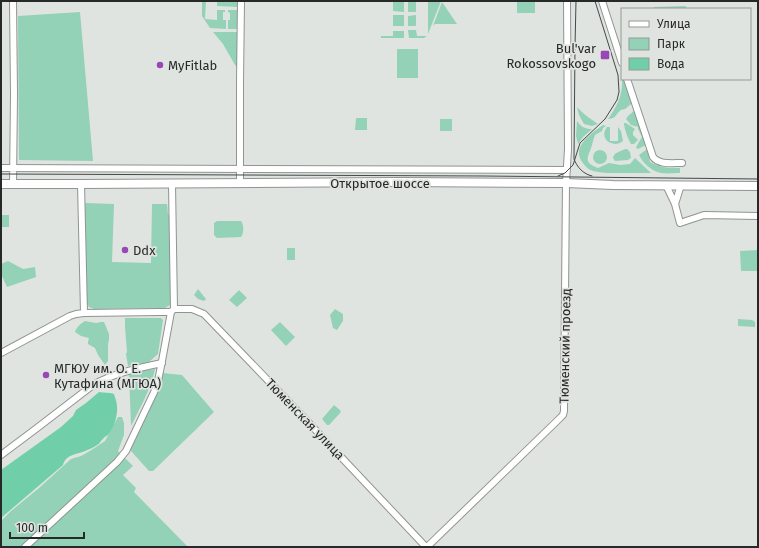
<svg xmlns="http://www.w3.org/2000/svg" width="759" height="548" font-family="'Fira Sans',sans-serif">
<rect width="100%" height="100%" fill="#dfe4e1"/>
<path fill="#93d2b6" d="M202,1h4l-1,18 12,1v-10h8v2h-2v8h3v9l-16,-1 -8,-12z
M217,1h21v6l-21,-1z
M393,1h11v11l-11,-1z
M428,1h13l-13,33z
M517,1h18v12h-18z
M408,2h8v10h-8z
M442,2l15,22h-22l-2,2z
M686,6v3h-32v-2z
M228,10h9v19h-9v-9h2v-7l-2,-1z
M80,12l13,149 -74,-1 -1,-144z
M393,15h11v11h-11z
M416,15v11h-8v-10z
M408,30h8l1,6h10l-3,2h-15z
M393,31h11v7h-23v-2h12z
M213,32h24v35l-2,-2 -12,-21z
M397,49h21v29h-21z
M622,79h3l8,24c-4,2 -5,4 -8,6 -1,1 -3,0 -4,1 -6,4 -3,8 -13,9 9,-13 15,-24 14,-40z
M577,107c7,8 14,12 21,17l-6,2 -8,-2 -5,-9z
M636,109l10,36 -8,4 -2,-1c1,-4 4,-7 6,-11l-4,-8v-2l-7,-2 -5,-6 2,-3z
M356,118h11v12h-12z
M440,119h12v12h-12z
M577,121c4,6 8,8 15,8l-9,8 -5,7 -2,-8z
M624,123h2l9,6 -2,3v3l5,5 -4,4h-3c-3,-5 -7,-16 -7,-21z
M603,125l3,1 -3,2 -1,3 -7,4c-2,5 -3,11 -5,16 -5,10 -2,13 8,17l11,-5 11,2 10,-1 5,-6 16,15c-12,0 -23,0 -35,0 -6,0 -12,0 -18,-1 -7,-1 -11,-3 -15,-9 -13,-16 9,-30 20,-38z
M607,127h3v14h8v-14l3,4 2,10c-10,8 -25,-2 -16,-14z
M625,149h2l3,3 1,6 -3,2 -13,1 -2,-3c1,-6 7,-6 12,-9z
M647,149l3,13c11,6 18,6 30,6v5c-6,0 -13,1 -19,0 -10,-2 -18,-10 -22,-18z
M593 157a7 7 0 1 1 14 0a7 7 0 1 1-14 0Z
M85,203l29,1 -2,58 39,1 1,-59h15l1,10 3,4v39l-1,2 1,38 -1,8 -5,3 -71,1 -5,-2 -3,-5z
M1,215h8v12h-8z
M217,221h24c3,4 3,12 0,16l-24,1 -3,-3v-12z
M287,248h8v12h-8z
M758,250v21h-17l-1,-20z
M8,261l15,8 12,-2 1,10 -29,10 -6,-13v-10z
M198,289l8,10 -2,2 -6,-2 -4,-4z
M239,290l8,8 -10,9 -8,-7z
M335,309l8,5v7l-6,9 -4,-2 -3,-13z
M125,318h36l2,2 -5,34 -9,8 -21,4 -2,-12 1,-2 -2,-25z
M738,319l14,1 3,2v5l-17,-1z
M85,321l11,2 5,-1h3l5,12v5l-1,6v16l-3,4 -7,-10 -3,-7 -7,-4v-2l1,-4 -8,-2 -6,-4c1,-4 6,-9 10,-11z
M280,322l15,15 -9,9 -15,-16z
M155,369c-4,20 -15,39 -24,57l-2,-53z
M163,373l19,2 32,37 -61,59h-4l-18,-20 -1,-3 30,-60z
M334,405l6,5 1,2 -11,12 -1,1h-2l-5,-6z
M118,417h4l2,6v12l-6,16 15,15 -10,9 13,13 -2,4 54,55h-187v-26l10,-10 28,-23 32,-29 10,-3 9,-5 15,-10z"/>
<path fill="#70cfa9" d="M99,392c5,1 10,0 15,2 1,4 3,8 3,12 1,9 -3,22 -9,29 -2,1 -4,2 -5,4 -3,2 -3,5 -6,6 -4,3 -8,4 -12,6 -9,4 -19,3 -22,14l-62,53v-48l60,-43 12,-11 3,-6 10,-7z"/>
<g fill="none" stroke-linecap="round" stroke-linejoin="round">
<g stroke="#909492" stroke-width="8">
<path id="minor" d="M602,1l20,62
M627,79l26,78c6,8 19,6 29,6
M1,168l566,2
M240,183v-101l1,-81
M13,184l1,-89 -1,-94
M81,184l3,129
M172,184l2,125
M666,185l9,19 5,19 24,-8 54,1
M675,204l6,-19
M1,353l69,-37 6,-2 8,-1 75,-1h12l3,-3h18l12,5 105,109 117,124
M1,455l36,-27 56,-43c21,-12 46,-17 69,-22
M25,547l92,-85 9,-11 31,-65 5,-25 9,-49
M427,547l131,-127 5,-5 1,-4 2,-228 2,-34 -1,-148"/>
</g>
<g stroke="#909492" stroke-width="10">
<path id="major" d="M1,184h80l316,-2 169,1 47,2 145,1"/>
</g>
<use href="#minor" stroke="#fff" stroke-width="6"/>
<use href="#major" stroke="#fff" stroke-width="8"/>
<path stroke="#454847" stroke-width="1" d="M576,1l-1,46 -1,112c3,8 9,15 18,17
M1,174l484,2 273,3
M558,176l7,-3 8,-8 7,-22 25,-24 12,-19 2,-8 -1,-17 -23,-74"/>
</g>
<g fill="#9947b7" stroke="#dfe4e1" stroke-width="1.5">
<rect x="600" y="50" width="10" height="10" rx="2"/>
<circle cx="160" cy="65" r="4"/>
<circle cx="125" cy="250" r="4"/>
<circle cx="46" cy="375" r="4"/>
</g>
<g text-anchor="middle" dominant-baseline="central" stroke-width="3.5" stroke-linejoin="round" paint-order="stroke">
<g font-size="13" fill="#272928" stroke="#dfe4e1" text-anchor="start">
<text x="596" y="48" text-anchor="end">Bul'var<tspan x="596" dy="15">Rokossovskogo</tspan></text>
<text x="168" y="65">MyFitlab</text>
<text x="133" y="250">Ddx</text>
<text x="54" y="368">МГЮУ им. О. Е.<tspan x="54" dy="15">Кутафина (МГЮА)</tspan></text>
</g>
<g font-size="13" fill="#272928" stroke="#dfe4e1">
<text x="380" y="183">Открытое шоссе</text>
<text transform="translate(565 346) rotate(-89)">Тюменский проезд</text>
<text transform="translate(305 419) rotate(46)">Тюменская улица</text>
</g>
</g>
<rect width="759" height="548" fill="none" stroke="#272928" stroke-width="4"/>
<rect x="621" y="8" width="130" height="72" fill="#dfe4e1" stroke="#959997"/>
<rect x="629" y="21" width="20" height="6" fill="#ffffff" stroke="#959997"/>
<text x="657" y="28" font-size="12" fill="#272928">Улица</text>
<rect x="629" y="38" width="20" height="12" fill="#93d2b6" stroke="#959997"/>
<text x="657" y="48" font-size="12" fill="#272928">Парк</text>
<rect x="629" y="58" width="20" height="12" fill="#70cfa9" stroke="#959997"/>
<text x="657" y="68" font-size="12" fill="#272928">Вода</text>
<path d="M10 532v6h74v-6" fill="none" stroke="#272928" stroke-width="2"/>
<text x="16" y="532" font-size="12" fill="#272928" stroke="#dfe4e1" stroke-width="3" paint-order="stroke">100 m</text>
</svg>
